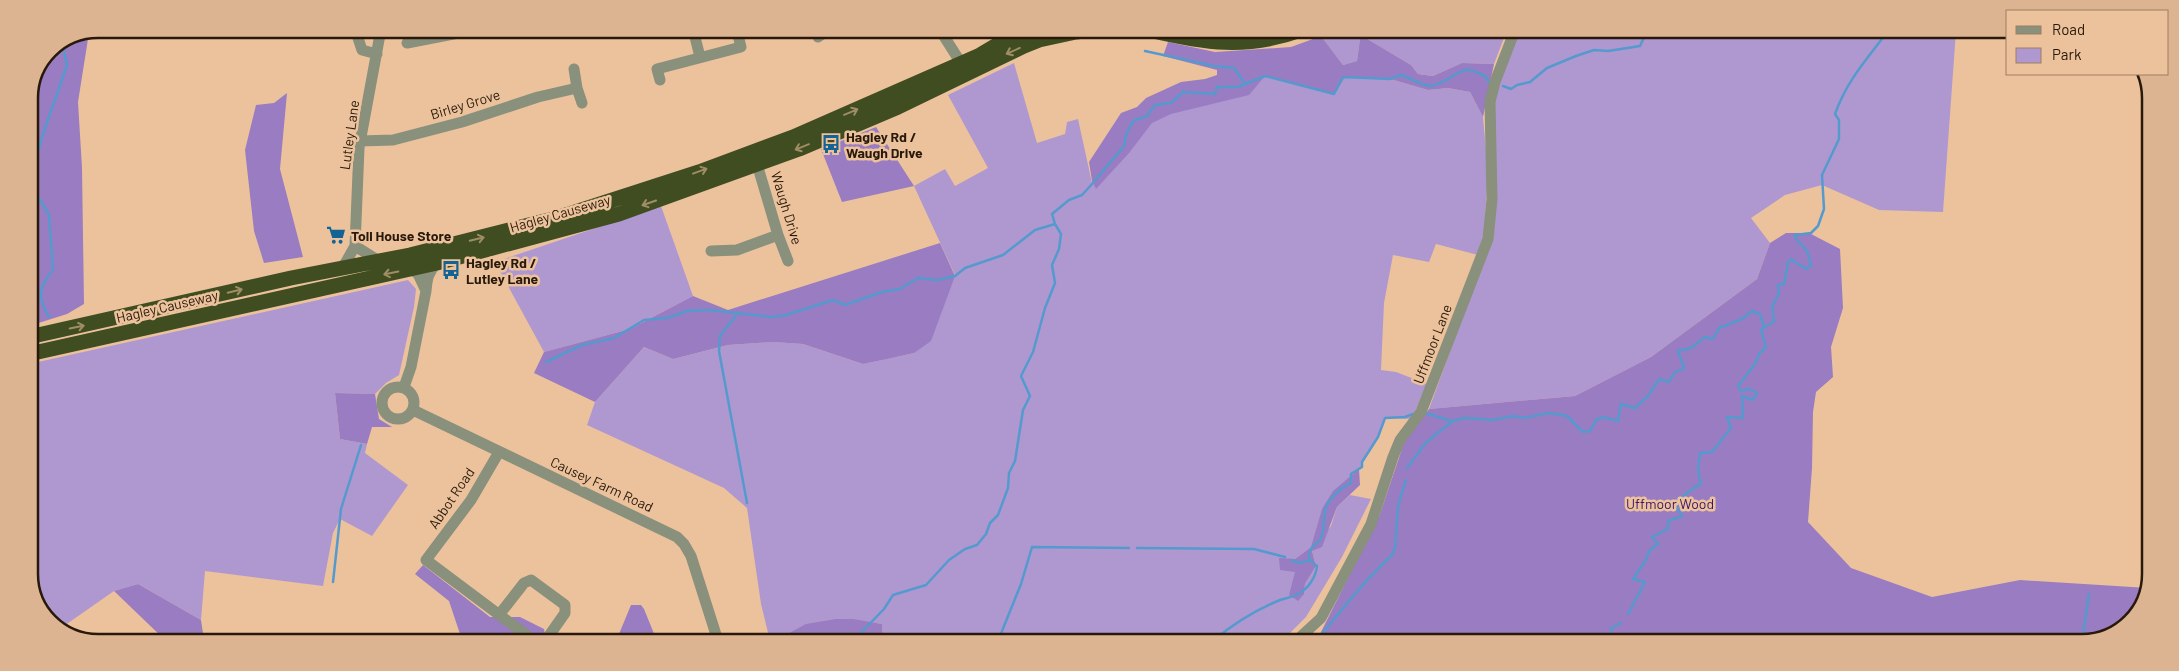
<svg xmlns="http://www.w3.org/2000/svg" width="2179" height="671" font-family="Barlow,sans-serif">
<rect width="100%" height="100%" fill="#ecc29d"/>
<path fill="#af98d0" d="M1330,30h177l-13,34 -32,-1 -29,13 -15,-2 -7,-9 -47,-28 -4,2 -3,22 -14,4 -22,-29z
M1519,30l437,1 -13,181 -64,-2 -57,-25 -37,10 -34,23 19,25 -13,36 -106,78 -76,39 -146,13 62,-170 2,-129 4,-24z
M1014,63l23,80 28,-9 2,-12 11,-3 14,64 17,-20 24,-42 132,-45 69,18 10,-17 46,2 38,11 20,-2 22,4 13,25 5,56 -4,61 -6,21 -42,-11 -7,18 -36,-7 -9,48 -3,67 15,2 31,12 -15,35 -27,-1 -7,19 -16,25v5l-8,4 -43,76 -16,12v13l9,22 1,-10 11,-18 -4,-15 19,-25 6,-19 13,-12 21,4 -29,58 -36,60 -24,24h-399l-1,-17c-44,-7 -69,-6 -108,17h-4l-9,-37 -14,-96 -23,-20 -137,-63 8,-23 49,-55 29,12 55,-14 45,-3 30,2 60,20 51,-11 41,-78 -41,-89 31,-17 10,17 33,-18 -40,-73z
M661,206l32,90 -63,33 -86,23 -49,-90z
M408,280l8,9 -2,18 -15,68 -13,8 -11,11 -40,-1 5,46 27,5 -2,9 43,32 -36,51 -32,-17 -7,14 -10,53 -118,-15 -4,49 -63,-36 -24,7 -53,37 -18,-12 -14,-37v-215z"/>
<path fill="#997cc1" d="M87,33l1,6 -10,63 4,66 2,136 -17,10 -38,12v-229l20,-48z
M1321,36l22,29 14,-4 3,-22 4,-2 47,28 7,9 15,2 29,-13 32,1 -11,53 -13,-25 -22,-4 -20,2 -38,-11 -45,-2 -11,17 -69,-18 -16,19 -78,19 -19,9 -23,30 -33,36 -4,-8 -3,-19 32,-49 16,-6 9,-9 35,-16 24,-3 12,-4v-5l-54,-14 5,-14 47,10 76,-5z
M287,93l-7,76 23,88 -39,6 -10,-32 -9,-81 11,-45 18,-2z
M876,127l38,59 -72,16 -21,-53z
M1786,233h23l31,16 3,59 -12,39 2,30 -17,15 -3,20 -1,56 -4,54 43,46 81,29 88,-17 128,8v4l-25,36 -41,14 -768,-1 4,-3 62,-124 24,-71 25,-34 146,-13 76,-39 106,-78 13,-36z
M940,243l15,33 -24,65 -17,12 -27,6 -24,5 -60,-20 -30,-2 -45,3 -55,14 -29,-12 -49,55 -61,-29 10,-21 86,-23 63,-33 35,14z
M335,393l40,1 4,25 13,8h-20l-5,17 -27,-5z
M1359,469l1,16 -23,22 -15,40 -10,4 4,15 -11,18 -1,10 -6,7 -9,-6 6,-23 -15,-2 -1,-12 16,1 16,-12 11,-38 11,-18z
M423,565l67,52h30l24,12 2,11h-81l-5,-6 -11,-33 -34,-27z
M138,584l63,36 3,20h-39l-51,-49z
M631,605h10l3,4 13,32 -44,-1 6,-6z
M836,619h17l29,5 1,17h-109l32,-17z"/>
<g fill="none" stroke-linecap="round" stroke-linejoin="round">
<path stroke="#559ace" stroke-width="2.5" d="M1145,51l69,15 20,2 11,16
M1503,86l8,3 6,-4 13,-3 17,-14 29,-12 18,-6 14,1 32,-5 6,-13 11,-2
M737,314l-17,22 -1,15 28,152
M49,317c-12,-20 -11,-29 4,-47l-4,-55 -19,-32 13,-49 24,-69 -5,-22
M546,362l36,-17 32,-7 30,-18 23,-2 20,-7 22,-1 63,7 14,-2 47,-15 12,5 37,-13 18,-3 18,-11 20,2 17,-4 10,-8 38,-13 32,-25 20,-6
M1425,413l27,8
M1407,468l17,-23 11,-10 18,-14 12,-3 28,2 20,-4 11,2 24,-5 19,3 16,16 7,-1 6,-11 7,-3 15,4 3,-17 14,4 13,-12 11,-17 10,3 5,-9 10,-5 -6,-17 13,-3 14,-11 8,2 6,-11 23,-9 10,-8 8,3 4,13 10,-5 -2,-15 7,-14 -1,-8 6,-1 4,-21 3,-4 15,10 5,-4 -4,-14 -11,-12 -1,-4 16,-2 7,-7 6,-17 -2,-34 17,-36v-19l-4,-6c12,-34 32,-55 53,-83
M1137,548l117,1 31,8
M1291,560l9,3 10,-3
M333,582l8,-73 20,-64
M1628,614l17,-32 -12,-3c6,-10 14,-17 16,-28l9,-7 -6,-7 16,-8v-8l14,-5 -8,-14c11,-5 15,-13 27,-18l-3,-14 2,-17 12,-1 19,-24 -4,-11 16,1 -1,-22 11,4 4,-7 -8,-4 -8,2 -3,-5 17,-22 4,-10 7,-7 -5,-17 3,-3
M1621,623l-10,5 1,10 16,-1v5
M853,641l31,-32 9,-14 33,-10 23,-25 16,-11 12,-4 9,-11 4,-11 8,-8 10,-27 1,-15 6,-12 8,-51 7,-14 -9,-20 12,-24 12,-44 10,-25 -3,-18 7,-16 2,-15 -6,-10 -3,-10 17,-14 13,-5 10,-11 32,-38 2,-11 7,-14 14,-5 8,-11 16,-2 12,-11 32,2 2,-7h21l27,-11 69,18 9,-17 47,2 11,-4c10,3 20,11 30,11 12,-1 28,-16 35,-16 6,-1 14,4 19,6l4,6
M998,641l23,-57 11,-37 97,1
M1213,641c20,-17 43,-31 67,-41 6,-2 13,-3 18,-6 10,-5 18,-17 19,-28 -4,-3 -9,-6 -8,-12 1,-8 9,-10 12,-16 4,-9 2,-17 4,-27 1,-10 17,-25 26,-28v-9l11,-7v-5l16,-25 7,-19 20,-1 8,-3
M1316,641c25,-30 48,-60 76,-86l3,-6 3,-43 8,-26
M2082,642l7,-48"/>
<path stroke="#89907c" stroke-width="11" d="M693,29l7,28
M940,30l21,33
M918,33l5,-3
M357,35l5,15 15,4
M818,37l10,-7
M407,43l72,-14
M660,80l-3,-11 84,-22 -3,-12
M577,88l5,15
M360,141l33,-1 69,-18 76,-25 39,-9 -3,-19
M757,164l21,71 10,26
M355,246l24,15
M711,251l26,-1 41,-15
M342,269l13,-23 4,-98 22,-119
M411,269l7,5 8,17c1,-12 2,-19 11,-28
M382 403a16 16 0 1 1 32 0a16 16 0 1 1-32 0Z
M404,387l7,-20 15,-76
M413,410l264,127 7,7 7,12 27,85
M499,452l-28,48 -45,60 107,80
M499,615l25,-32 7,-3 34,25v8l-19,27
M1296,641l25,-23 50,-94 22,-67 7,-17 21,-28 67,-173 4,-40 -2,-97 5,-20 20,-52"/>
<path stroke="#404d20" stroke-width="15" d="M1070,30l6,2 15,-2
M1149,30c55,13 97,20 152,0
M29,337l262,-59 119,-23 147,-37 142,-46 94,-35 187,-82 42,-25
M29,354l408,-91 182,-49 180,-65 99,-42 126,-61 15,-6 37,-8"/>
</g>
<defs><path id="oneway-shaft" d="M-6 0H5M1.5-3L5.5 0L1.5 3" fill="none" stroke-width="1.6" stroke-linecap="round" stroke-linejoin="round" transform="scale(1.25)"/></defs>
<g stroke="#9f8d65">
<use href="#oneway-shaft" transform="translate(1013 51) rotate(156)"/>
<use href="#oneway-shaft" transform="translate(851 112) rotate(-23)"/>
<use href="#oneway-shaft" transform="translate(802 147) rotate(158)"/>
<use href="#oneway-shaft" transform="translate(700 171) rotate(-20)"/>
<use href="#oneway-shaft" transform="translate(649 203) rotate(161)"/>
<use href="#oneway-shaft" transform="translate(477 239) rotate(-14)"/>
<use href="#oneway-shaft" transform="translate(391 273) rotate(168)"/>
<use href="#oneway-shaft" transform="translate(235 291) rotate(-13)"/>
<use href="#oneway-shaft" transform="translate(77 327) rotate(-12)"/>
</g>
<defs>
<g id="bus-bare" transform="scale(1.5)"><path d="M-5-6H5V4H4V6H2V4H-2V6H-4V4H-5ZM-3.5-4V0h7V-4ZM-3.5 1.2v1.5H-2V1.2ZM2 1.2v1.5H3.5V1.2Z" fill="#136395" stroke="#ecc29d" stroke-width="2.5" paint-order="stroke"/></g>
<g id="supermarket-bare" transform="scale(1.5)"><path d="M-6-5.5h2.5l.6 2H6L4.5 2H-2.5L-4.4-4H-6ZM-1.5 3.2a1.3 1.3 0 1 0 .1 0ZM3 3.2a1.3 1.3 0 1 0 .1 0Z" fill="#136395" stroke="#ecc29d" stroke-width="2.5" paint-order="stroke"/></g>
</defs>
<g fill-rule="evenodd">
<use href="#bus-bare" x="831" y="144"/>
<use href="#supermarket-bare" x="336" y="235"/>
<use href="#bus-bare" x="451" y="270"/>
</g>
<g text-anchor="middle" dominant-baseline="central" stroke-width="5" stroke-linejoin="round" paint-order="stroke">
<g font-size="14" fill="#28190a" stroke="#ecc29d">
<text transform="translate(465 104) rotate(-17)">Birley Grove</text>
<text transform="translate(349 135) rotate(-82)">Lutley Lane</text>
<text transform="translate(787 208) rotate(73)">Waugh Drive</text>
<text transform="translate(560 213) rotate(-16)">Hagley Causeway</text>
<text transform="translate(167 306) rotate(-13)">Hagley Causeway</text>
<text transform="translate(1432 344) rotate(-69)">Uffmoor Lane</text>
<text transform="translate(602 484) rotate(25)">Causey Farm Road</text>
<text transform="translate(451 498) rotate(-56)">Abbot Road</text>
</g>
<g font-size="14" font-weight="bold" fill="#28190a" stroke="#ecc29d" text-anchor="start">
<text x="846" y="136">Hagley Rd /<tspan x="846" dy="16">Waugh Drive</tspan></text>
<text x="351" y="235">Toll House Store</text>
<text x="466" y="262">Hagley Rd /<tspan x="466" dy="16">Lutley Lane</tspan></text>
</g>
<g font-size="14" fill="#3f1467" stroke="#ecc29d">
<text x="1670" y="503">Uffmoor Wood</text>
</g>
</g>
<path d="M0 0H2179V671H0ZM98 38H2082A60 60 0 0 1 2142 98V574A60 60 0 0 1 2082 634H98A60 60 0 0 1 38 574V98A60 60 0 0 1 98 38Z" fill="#dcb491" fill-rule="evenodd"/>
<path fill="none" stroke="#28190a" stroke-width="2.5" d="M98 38H2082A60 60 0 0 1 2142 98V574A60 60 0 0 1 2082 634H98A60 60 0 0 1 38 574V98A60 60 0 0 1 98 38Z"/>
<rect x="2006" y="10" width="162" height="65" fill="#ecc29d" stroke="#9e7e62"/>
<rect x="2016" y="26" width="25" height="8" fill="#89907c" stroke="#9e7e62"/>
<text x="2052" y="35" font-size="15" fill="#28190a">Road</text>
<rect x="2016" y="48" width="25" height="15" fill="#af98d0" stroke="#9e7e62"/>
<text x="2052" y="60" font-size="15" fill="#28190a">Park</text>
</svg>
